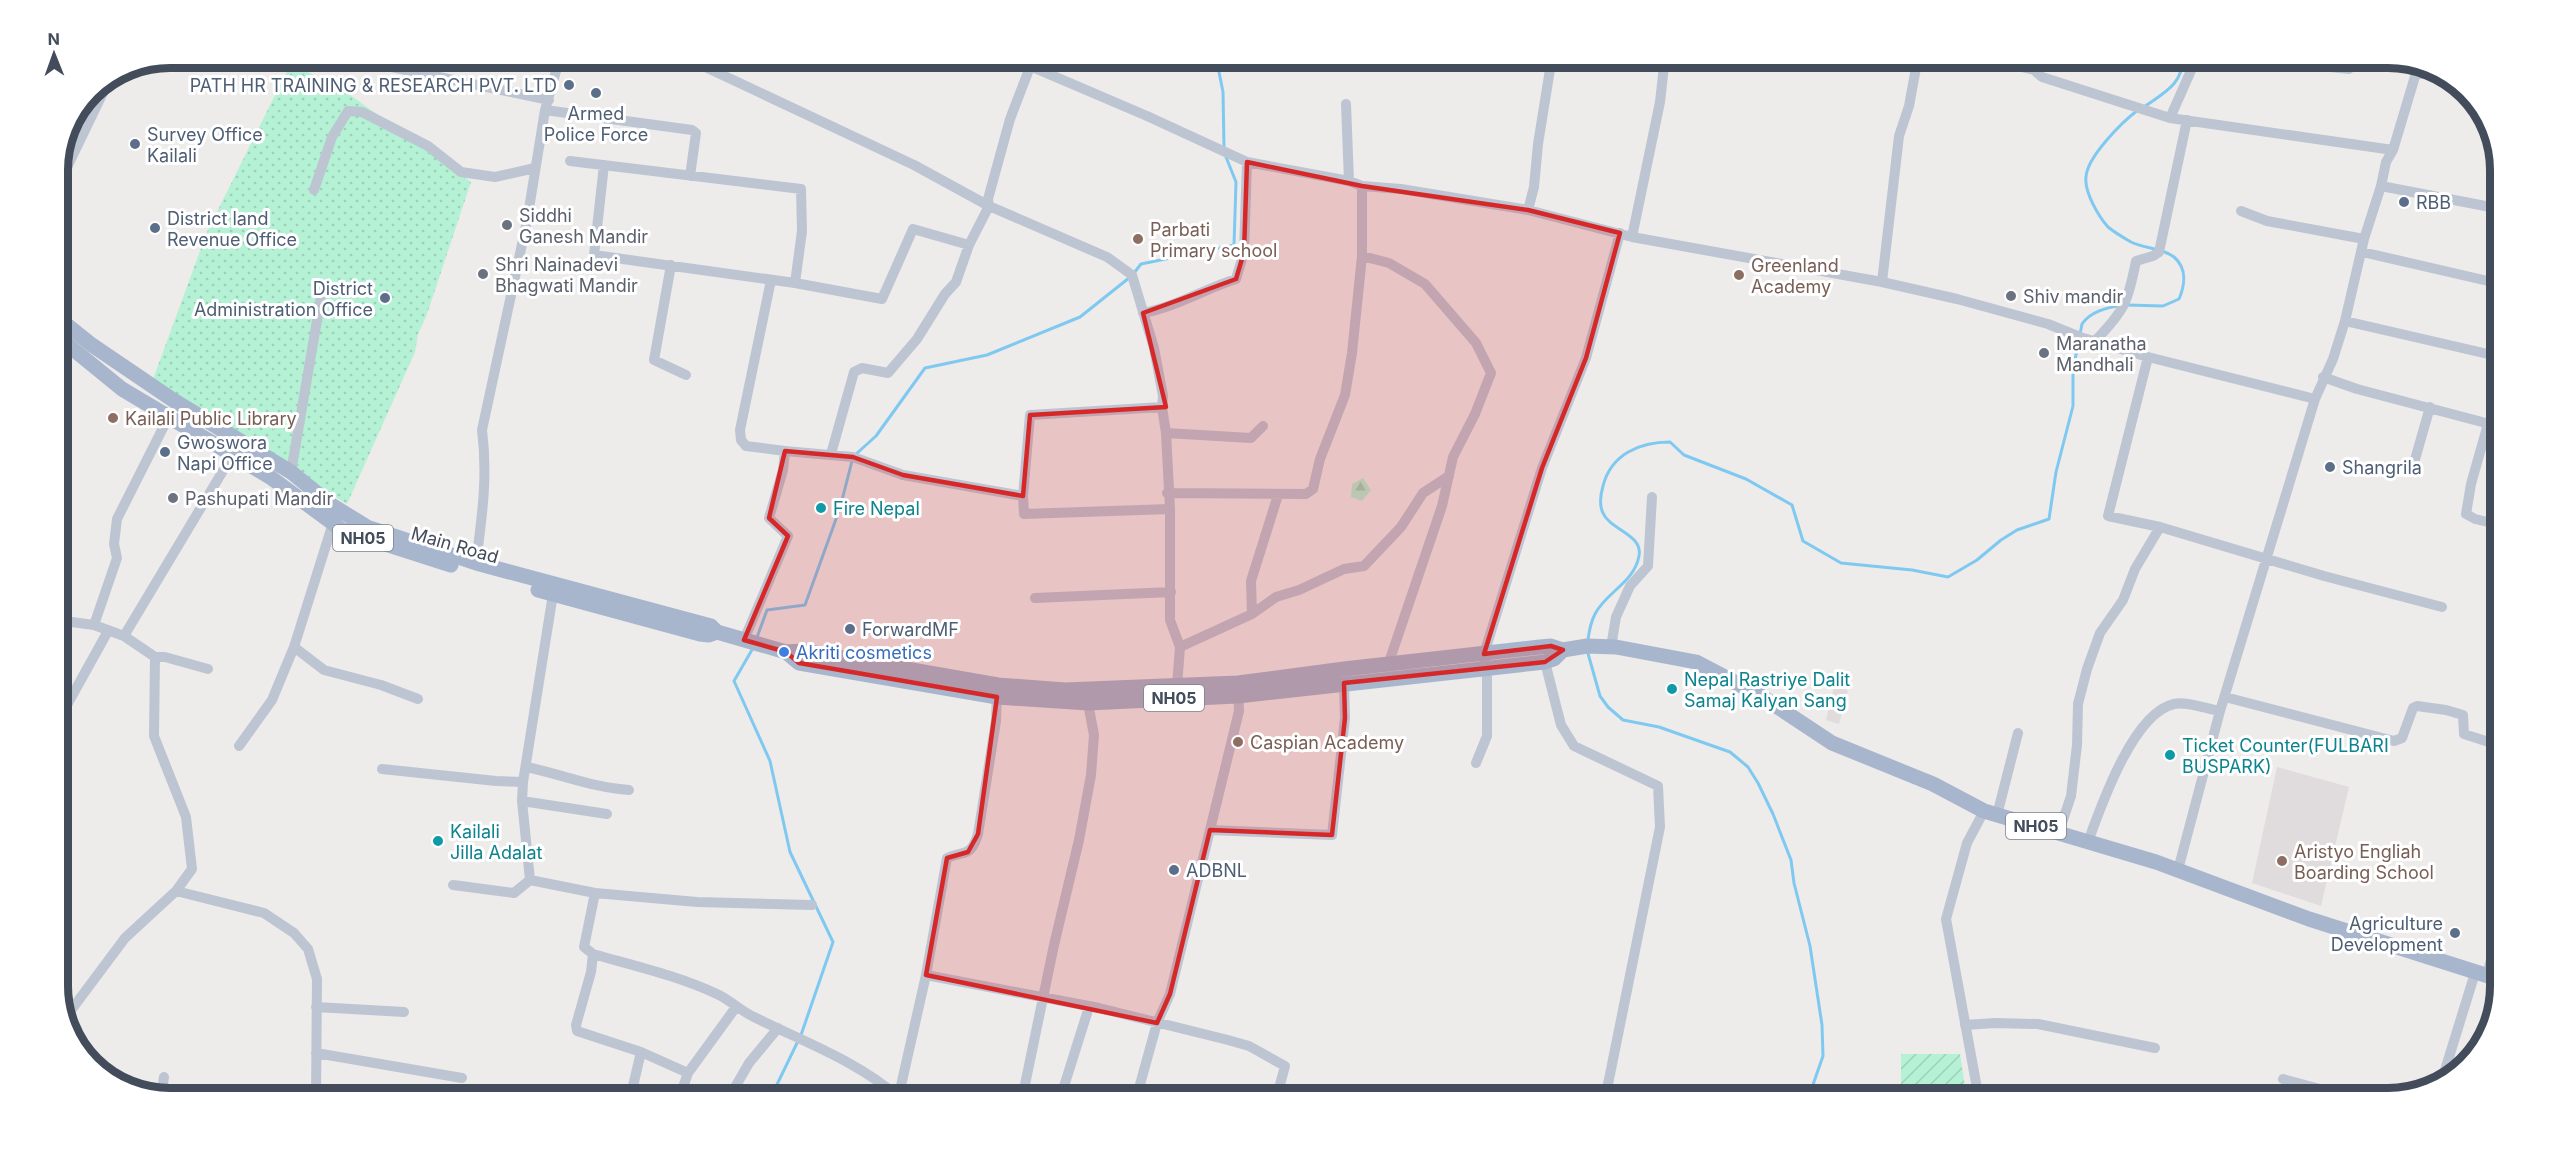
<svg xmlns="http://www.w3.org/2000/svg" width="2558" height="1156" font-family="Inter,sans-serif">
<defs>
<pattern id="grass-dots" width="8" height="8" patternUnits="userSpaceOnUse" patternTransform="scale(1.5)"><rect width="8" height="8" fill="#b5f1d4"/><path d="M2 2h.1M6 6h.1" fill="none" stroke="#9dd0b8" stroke-width="1.8" stroke-linecap="round"/></pattern>
<pattern id="forest-firs" width="22" height="20" patternUnits="userSpaceOnUse" patternTransform="scale(1.5)"><rect width="22" height="20" fill="#b5f1d4"/><path d="M5 1l3.5 6h-7zM16 11l3.5 6h-7z" fill="#9dd0b8"/></pattern>
<pattern id="garden-furrows" width="10" height="10" patternUnits="userSpaceOnUse" patternTransform="scale(1.5)"><rect width="10" height="10" fill="#b5f1d4"/><path d="M-1 1l2-2M0 10L10 0M9 11l2-2" fill="none" stroke="#9dd0b8"/></pattern>
</defs>
<rect width="100%" height="100%" fill="#eeebeb"/>
<path fill="#e0dcdd" d="M1834,687l14,3 -9,34 -13,-4z
M2277,767l72,20 -28,119 -69,-23z"/>
<path fill="#fce0d7" d="M90,90l7,2 -9,23 -19,22z"/>
<path fill="url(#grass-dots)" d="M291,63l55,29 125,90 -45,135 -8,17 -3,18 -68,152 -195,-122 55,-150z"/>
<path fill="url(#forest-firs)" d="M1363,478l8,12 -9,11 -11,-4 1,-13z"/>
<path fill="url(#garden-furrows)" d="M1901,1054h59l7,45h-66z"/>
<g fill="none" stroke-linecap="round" stroke-linejoin="round">
<path stroke="#7fc9f1" stroke-width="3" d="M1216,57l7,35 1,55
M2144,107c19,-14 39,-22 39,-50
M1134,273l7,-9 93,-19 2,-63 -10,-25
M2127,305l36,1 16,-7c6,-14 8,-31 -5,-42 -13,-10 -29,-8 -43,-15 -7,-4 -17,-10 -23,-15 -9,-10 -24,-35 -22,-50 1,-20 36,-55 52,-67
M855,455l21,-19 49,-68 62,-13 93,-38 49,-39
M756,640l11,-30 38,-5 35,-97 12,-47
M1588,640c1,-9 3,-18 7,-26 11,-22 39,-31 44,-58 4,-22 -29,-26 -36,-43 -4,-8 -2,-20 0,-27 8,-32 37,-44 67,-44l14,13 62,24 46,26 11,36 38,22 71,7 36,7 29,-17 24,-20 16,-10 32,-11 7,-47 17,-66v-36l9,-46c8,-12 25,-17 39,-18
M753,648l-19,33 36,80 20,91 43,90 -32,93
M1587,650l13,46 8,11 15,13 36,7 71,25 18,15 10,16 15,31 18,46 3,23 16,63 12,79 1,31 -15,43
M770,1099l28,-58"/>
<path stroke="#bdc5d2" stroke-width="10" d="M344,57l205,43
M684,57l230,108 75,41 118,51 25,18 22,73 9,48 -1,11 4,26 4,76v111l10,27 -3,39
M1009,57l138,59 100,46 102,19 13,5 39,3 127,21 104,27 250,45 75,17 91,25 32,13 68,20 167,42 -95,312 -42,159
M1979,57l55,13 8,7 128,41 223,32
M2239,57l110,12 6,-12
M2387,57l15,5
M2416,72l32,7
M1346,104l3,77
M545,110l147,20 4,3 -6,43
M2170,118l27,-61
M570,161l231,28 1,42 -7,52 87,16 31,-70 56,16 20,-39 -1,-7 22,-80 20,-52
M604,165l-10,90 201,28
M2381,186l120,23
M57,188l54,-112
M314,190l18,-53 16,-26 14,1 66,34 33,26 34,5 40,-9
M1528,210l6,-23 4,-43 14,-87
M2241,211l26,10 97,18
M1632,237l28,-135 5,-45
M2362,252l139,32
M1362,256l27,7 36,21 51,59 15,30 -16,41 -22,43 -11,49 -54,159
M671,265l-17,95 32,15
M771,280l-31,150 1,10 5,6 39,5
M1882,282l17,-146 10,-30 9,-49
M1143,313c33,-6 61,-24 93,-34l8,-27 3,-90
M2345,321l156,36
M2095,341c30,-31 33,-39 41,-80l17,-5 6,-4 28,-132
M2148,357l-40,159 52,11 164,49 118,31
M2323,377l34,12 144,38
M2315,399l18,-40 12,-38 19,-82 17,-53 5,-24 7,-12 26,-87
M2488,424l-17,60 -5,30 9,5 26,6
M1166,433l85,5 12,-12
M831,454l23,-82 8,-4 26,5 29,-34 28,-45 11,-12 13,-37
M2412,470l18,-63
M291,472l30,-175
M1167,493l139,1 7,-5 7,-30 25,-64 7,-42 10,-97v-70
M1023,496l7,-81 132,-8
M476,563c6,-47 12,-86 6,-133l45,-209 18,-111 15,-53
M553,594l-30,188 -1,19 8,79 65,13 -11,54 9,7c42,12 86,22 126,41 12,6 22,16 35,22 50,25 104,44 147,82
M1035,598l136,-6
M1252,614l-1,-33 27,-86
M57,620l37,5
M124,636l-30,-11 23,-67 -3,-14 3,-25 51,-101
M744,640l44,-104 -19,-18 14,-48 2,-19 68,6 50,18 120,21 1,18 146,-5
M294,647l30,23 57,15 37,14
M1180,647l72,-33 24,-17 23,-7 45,-21 20,-3 37,-39 22,-34 26,-17
M1611,647l5,-30 14,-31 18,-20 4,-69
M155,657h10l43,12
M1545,662l16,63 13,21 84,40 2,41 -55,272
M997,691l-1,30 -18,113c-7,24 -14,16 -31,24l-21,117 173,33 129,32 21,6 36,20 -9,33
M2225,697l169,44 8,-3 11,-30 4,-2 29,4 17,5 1,19 37,12
M57,723l51,-92
M239,746l33,-46 22,-53 39,-124
M1476,763l11,-27v-58l-3,-24 58,-186 44,-110 34,-125
M526,767c35,7 68,21 103,23
M382,769l114,12 27,1
M522,801l85,13
M1997,815l21,-82
M1210,830l122,5 13,-117 -1,-35
M2059,832l12,-36 6,-51 1,-41 9,-35 13,-36 23,-33 12,-31 25,-42
M2088,842c13,-36 45,-129 86,-138 13,-3 33,5 46,7
M453,885l61,8 16,-13
M176,891l88,22 30,20 14,16 9,30 -1,120
M595,893l102,9 115,3
M593,954l-2,18 -15,53 1,6 64,21 -11,47
M2487,976l10,-41v-41l4,-17
M316,1007l88,5
M66,1017l59,-79 51,-47 16,-22 -6,-52 -32,-81 1,-79 -31,-21 109,-182
M1965,1025l30,-2 43,1 117,24
M641,1052l47,21
M316,1053l146,25
M2283,1079l74,20
M2441,1083l34,-110
M734,1089l15,-26 29,-35
M161,1097l3,-20
M679,1099l9,-26 48,-66
M898,1099l28,-124
M1022,1099l32,-154 25,-105 12,-65 3,-40 -6,-32
M1060,1099l29,-92
M1136,1099l21,-76 13,-29 69,-283 -1,-21
M1979,1099l-33,-180 21,-76 17,-32"/>
<path stroke="#a8b6cd" stroke-width="15" d="M57,317l35,28 81,55 118,72 42,34 34,21 109,36 235,63 6,6 69,20 17,-1 195,34 67,5 173,-7 106,-14 196,-22 11,-1 12,4
M57,336l65,53 148,88 72,53 109,35
M538,590l162,44 9,1 8,-3
M786,652l13,11 198,34 91,6 150,-7 307,-34 9,-3 9,-9 24,-4 29,1 80,15 65,34 71,47 101,41 51,27 172,51 153,57 192,61"/>
</g>
<path fill="#d62828" fill-opacity="0.2" stroke="#d62828" stroke-width="4.5" stroke-linejoin="round" d="M1247,162l115,24 166,24 92,23 -34,125 -44,110 -58,186 67,-8 12,4 -18,12 -201,21 1,35 -13,117 -122,-5 -40,164 -13,29 -231,-48 21,-117 21,-6 10,-18 19,-137 -198,-34 -13,-11 -42,-12 44,-104 -19,-18 16,-67 68,6 50,18 120,21 7,-81 136,-8 -23,-94 93,-34 8,-27z"/>
<g fill="#5c6f8a" stroke="#fff" stroke-width="2">
<circle cx="569" cy="85" r="6"/>
<circle cx="596" cy="93" r="6"/>
<circle cx="135" cy="144" r="6"/>
<circle cx="2404" cy="202" r="6"/>
<circle cx="155" cy="228" r="6"/>
<circle cx="385" cy="298" r="6"/>
<circle cx="165" cy="452" r="6"/>
<circle cx="2330" cy="467" r="6"/>
<circle cx="850" cy="629" r="6"/>
<circle cx="1174" cy="870" r="6"/>
<circle cx="2455" cy="933" r="6"/>
</g>
<g fill="#6b7280" stroke="#fff" stroke-width="2">
<circle cx="507" cy="225" r="6"/>
<circle cx="483" cy="274" r="6"/>
<circle cx="2011" cy="296" r="6"/>
<circle cx="2044" cy="353" r="6"/>
<circle cx="173" cy="498" r="6"/>
</g>
<g fill="#8d6e63" stroke="#fff" stroke-width="2">
<circle cx="1138" cy="239" r="6"/>
<circle cx="1739" cy="275" r="6"/>
<circle cx="113" cy="418" r="6"/>
<circle cx="1238" cy="742" r="6"/>
<circle cx="2282" cy="861" r="6"/>
</g>
<g fill="#0f9aa8" stroke="#fff" stroke-width="2">
<circle cx="821" cy="508" r="6"/>
<circle cx="1672" cy="689" r="6"/>
<circle cx="2170" cy="755" r="6"/>
<circle cx="438" cy="841" r="6"/>
</g>
<circle fill="#3f7fe0" stroke="#fff" stroke-width="2" cx="784" cy="652" r="6"/>
<g text-anchor="middle" dominant-baseline="central" stroke-width="6" stroke-linejoin="round" paint-order="stroke">
<g fill="#fff" stroke="#7b828c" stroke-width="1.5">
<rect x="333" y="525" width="60" height="26" rx="4.5"/>
<rect x="1144" y="685" width="60" height="26" rx="4.5"/>
<rect x="2006" y="813" width="60" height="26" rx="4.5"/>
</g>
<g font-size="16" font-weight="bold" fill="#434c5a">
<text x="363" y="538">NH05</text>
<text x="1174" y="698">NH05</text>
<text x="2036" y="826">NH05</text>
</g>
<g font-size="18" fill="#4e5e75" stroke="#fff" text-anchor="start">
<text x="557" y="85" text-anchor="end">PATH HR TRAINING &amp; RESEARCH PVT. LTD</text>
<text x="596" y="113" text-anchor="middle">Armed<tspan x="596" dy="21">Police Force</tspan></text>
<text x="147" y="134">Survey Office<tspan x="147" dy="21">Kailali</tspan></text>
<text x="2416" y="202">RBB</text>
<text x="167" y="218">District land<tspan x="167" dy="21">Revenue Office</tspan></text>
<text x="373" y="288" text-anchor="end">District<tspan x="373" dy="21">Administration Office</tspan></text>
<text x="177" y="442">Gwoswora<tspan x="177" dy="21">Napi Office</tspan></text>
<text x="2342" y="467">Shangrila</text>
<text x="862" y="629">ForwardMF</text>
<text x="1186" y="870">ADBNL</text>
<text x="2443" y="923" text-anchor="end">Agriculture<tspan x="2443" dy="21">Development</tspan></text>
</g>
<g font-size="18" fill="#5b616d" stroke="#fff" text-anchor="start">
<text x="519" y="215">Siddhi<tspan x="519" dy="21">Ganesh Mandir</tspan></text>
<text x="495" y="264">Shri Nainadevi<tspan x="495" dy="21">Bhagwati Mandir</tspan></text>
<text x="2023" y="296">Shiv mandir</text>
<text x="2056" y="343">Maranatha<tspan x="2056" dy="21">Mandhali</tspan></text>
<text x="185" y="498">Pashupati Mandir</text>
</g>
<g font-size="18" fill="#785e54" stroke="#fff" text-anchor="start">
<text x="1150" y="229">Parbati<tspan x="1150" dy="21">Primary school</tspan></text>
<text x="1751" y="265">Greenland<tspan x="1751" dy="21">Academy</tspan></text>
<text x="125" y="418">Kailali Public Library</text>
<text x="1250" y="742">Caspian Academy</text>
<text x="2294" y="851">Aristyo Engliah<tspan x="2294" dy="21">Boarding School</tspan></text>
</g>
<g font-size="18" fill="#0d838f" stroke="#fff" text-anchor="start">
<text x="833" y="508">Fire Nepal</text>
<text x="1684" y="679">Nepal Rastriye Dalit<tspan x="1684" dy="21">Samaj Kalyan Sang</tspan></text>
<text x="2182" y="745">Ticket Counter(FULBARI<tspan x="2182" dy="21">BUSPARK)</tspan></text>
<text x="450" y="831">Kailali<tspan x="450" dy="21">Jilla Adalat</tspan></text>
</g>
<g font-size="18" fill="#434c5a" stroke="#fff">
<text transform="translate(455 545) rotate(16)">Main Road</text>
</g>
<g font-size="18" fill="#366cbe" stroke="#fff" text-anchor="start">
<text x="796" y="652">Akriti cosmetics</text>
</g>
</g>
<path d="M0 0H2558V1156H0ZM170 68H2388A102 102 0 0 1 2490 170V986A102 102 0 0 1 2388 1088H170A102 102 0 0 1 68 986V170A102 102 0 0 1 170 68Z" fill="#fff" fill-rule="evenodd"/>
<path fill="none" stroke="#434c5a" stroke-width="8" d="M170 68H2388A102 102 0 0 1 2490 170V986A102 102 0 0 1 2388 1088H170A102 102 0 0 1 68 986V170A102 102 0 0 1 170 68Z"/>
<g transform="translate(54 54) rotate(359)" stroke="#ffffff" stroke-width="4.5" paint-order="stroke">
<path d="M0-4.5L10 22L0 15L-10 22Z" fill="#434c5a"/>
<text y="-9" font-size="16" font-weight="bold" text-anchor="middle" fill="#434c5a">N</text>
</g>
</svg>
